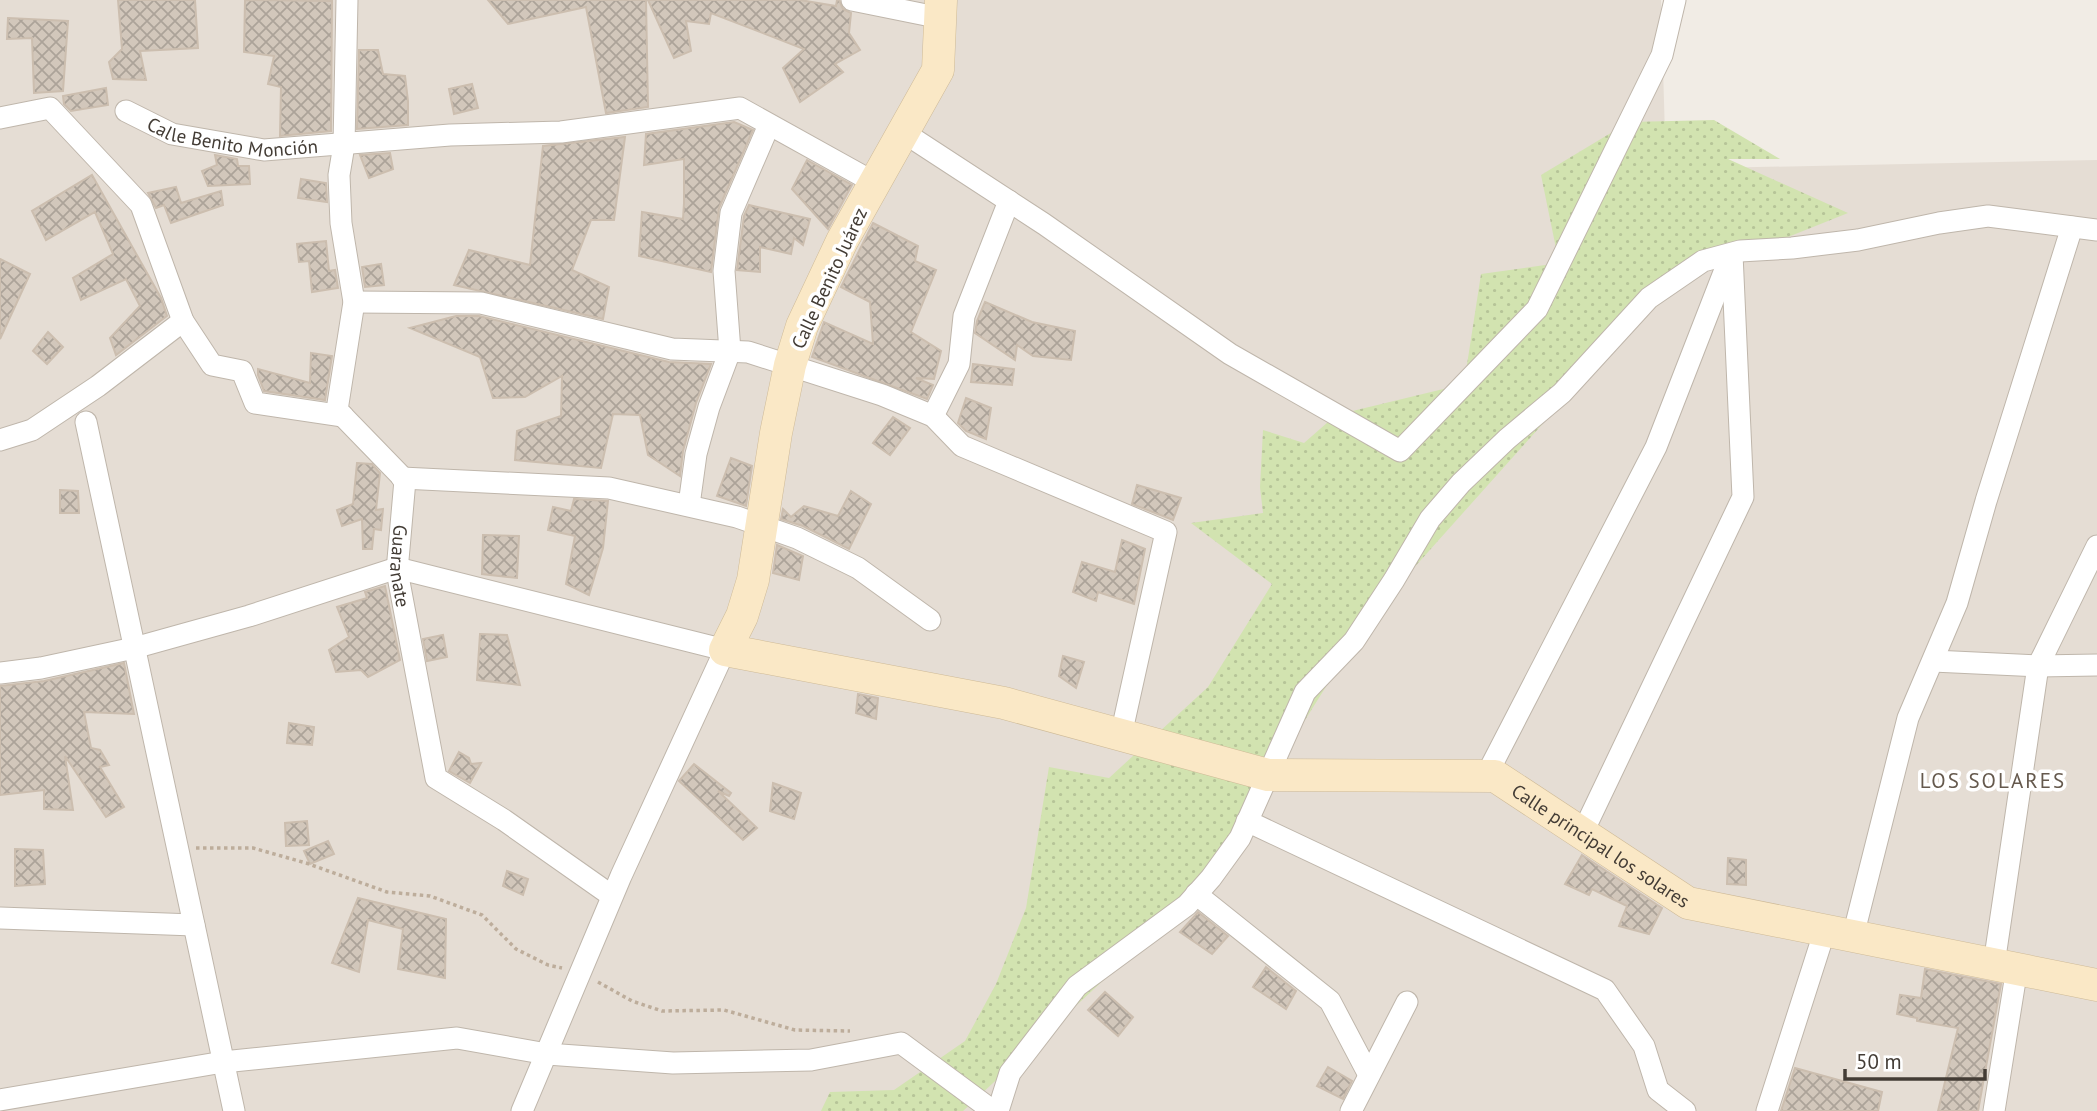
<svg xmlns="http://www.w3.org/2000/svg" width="2097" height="1111" font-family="'PT Sans',sans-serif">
<defs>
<pattern id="grass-dots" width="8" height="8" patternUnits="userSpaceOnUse" patternTransform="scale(1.75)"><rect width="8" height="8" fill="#d2e3b0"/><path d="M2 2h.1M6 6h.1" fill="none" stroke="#b6c498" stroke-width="1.8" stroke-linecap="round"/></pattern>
<pattern id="building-cross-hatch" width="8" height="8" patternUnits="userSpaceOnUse" patternTransform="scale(1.75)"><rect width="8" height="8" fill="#d2c7bb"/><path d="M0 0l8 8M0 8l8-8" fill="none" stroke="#aca399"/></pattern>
</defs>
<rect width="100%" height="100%" fill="#f1ece5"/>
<path fill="#e5ddd4" d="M0,0h1661l5,169 431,-9v951h-2097z"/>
<path fill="url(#grass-dots)" d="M1714,120l66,39h-52l120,54 -182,73 -297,332 -173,276 -233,217h-142l9,-19 64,-2 71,-49 31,-57 30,-76 23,-141 60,11 99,-91 64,-103 -81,-61 72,-10 -3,-26 3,-57 41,13 32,-28 128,-31 17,-110 78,-11 -18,-88 88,-53z"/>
<path fill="url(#building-cross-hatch)" stroke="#ccbeaf" stroke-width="2" d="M118,0h77l3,48 -58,3 6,29 -33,-1 -4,-17 13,-13z
M245,0l87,1 -1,130 -51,5 1,-49 -13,-3 6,-28 -30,-4z
M488,0h158l2,107 -42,6 -20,-106 -78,17z
M648,0h152l36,6 1,-6h2l4,9 8,4 -2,20 11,17 -25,14 8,8 -43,30 -17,-34 21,-19 -93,-36 -2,11 -23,-3 5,30 -17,7z
M8,18l60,3 -5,70 -29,2 -2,-55 -25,1z
M359,50h19l5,24 22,2 3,25v24l-51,4z
M472,84l6,24 -24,6 -5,-25z
M106,88l2,17 -37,6 -7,-7 -1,-8z
M734,122l19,8 -34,78 -8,64 -72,-16 3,-44 41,7 1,-16v-44l-40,6 2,-31z
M625,137l-11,83h-23l-19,50 37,17 -6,32 -149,-34 15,-35 61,15 13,-119z
M390,153l3,16 -24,9 -9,-23z
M215,155l22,4 1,7h11l1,18 -42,2 -6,-15 15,-6z
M807,160l45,25 -24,44 -36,-40z
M92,175l69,123 6,18 -51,39 -6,-17 30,-32 -14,-27 -45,21 -8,-22 40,-24 -18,-42 -49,28 -14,-29z
M301,179l25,4 1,19 -29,-4z
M176,187l5,16 40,-12 2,14 -52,18 -7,-18 -8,3 -8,-15z
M749,205l61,14 -7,26 -9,-7 -3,16 -31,-7v25l-23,-2 7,-54z
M873,223l45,23 -3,15 21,9 -25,62 30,19 -7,28 -18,-1 17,7 -6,14 -115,-42 12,-35 49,22 -3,-42 -29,-15z
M326,241l3,30 6,-1 3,18 -26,4 -3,-31 -10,1 -2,-18z
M0,259l30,15 -30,65z
M381,264l3,21 -19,2 -3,-20z
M985,302l47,20 43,9 -4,29 -38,-4 -16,-11 -2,15 -40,-27 2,-12z
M456,316h23l190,46 42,2 -15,39 -13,48 -3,25 -32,-21 -8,-40 -27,-1 -12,54 -86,-8 2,-29 44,-15 1,-40 -37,21 -32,1 -13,-41 -70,-29z
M48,332l15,15 -16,17 -14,-13z
M311,353l21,3 -7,44 -61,-9 -6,-16v-6l52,14z
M973,364l41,5 -2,16 -41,-3z
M966,398l25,10 -5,31 -20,-8 -8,-8z
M893,417l17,11 -20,27 -17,-12z
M731,458l21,8 -6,40 -29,-10z
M357,463l15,1 8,9 -4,37 7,-1 -2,21 -7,-1 -2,20h-9l-1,-30 -20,7 -5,-16 16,-6z
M1137,485l44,13 -8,22 -41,-16z
M60,490l18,1 1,22h-19z
M851,491l20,13 -22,45 -46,-23 -22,-7 2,-10 8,8 13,-11 34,10z
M574,499l34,2 -5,47 -14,47 -23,-11 9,-48 -27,-6 5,-23 18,4z
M483,535l36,1 -2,42 -35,-4z
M1122,540l23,9 -11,55 -36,-12 -2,9 -23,-9 9,-30 33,10z
M777,545l26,11 -4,24 -26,-7z
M385,586l15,74 -32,17 -7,-7 -25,2 -7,-22 20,-13 -12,-30 30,-9 -2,-6z
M480,634l27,1 13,50 -43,-5z
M443,635l4,22 -20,4 -4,-22z
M1063,656l21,6 -8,26 -17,-12z
M124,663l10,51 -50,-2 7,36 9,2 9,15 -9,2 24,40 -18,10 -41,-61 8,54 -29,-1v-19l-44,5v-109l44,-5z
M858,694l20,4 -2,21 -20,-6z
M289,723l25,4 -2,18 -25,-2z
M459,752l10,6 2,6 10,-1 -11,20 -21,-12z
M694,764l37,29 -2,3 -11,-5 39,37 -14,12 -64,-59z
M773,783l28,10 -7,26 -24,-8z
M307,821l2,24 -23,1 -1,-23z
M328,841l6,13 -24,10 -6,-13z
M15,849l28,1 2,34 -30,2z
M1582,855l80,53 -13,26 -30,-8 8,-20 -35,-17 -3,6 -24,-11z
M1728,858l18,2v25l-19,-1z
M507,871l21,8 -5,16 -20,-9z
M358,898l88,21 -1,59 -47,-9 5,-40 -35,-9 -9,52 -27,-9z
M1198,912l30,24 -16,18 -32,-22z
M1266,967l30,24 -10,18 -33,-22z
M1925,969l76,15 -23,127h-40l20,-83 -41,-7v-3l-20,-4 3,-19 21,3z
M1105,992l28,25 -15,19 -30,-26z
M1328,1067l24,14 -9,18 -26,-13z
M1795,1068l87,24 -4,19h-97z"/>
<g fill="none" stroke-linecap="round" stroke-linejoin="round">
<g stroke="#bfb6ab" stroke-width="23">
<g id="street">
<path id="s1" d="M347,0l-3,145 -5,30 2,48 13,79 -17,108 68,70 -8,91 39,207 68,42 108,76"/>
<path d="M852,0l89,18 4,-11"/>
<path id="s2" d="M126,111l46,23 92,16 186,-15 111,-3 179,-24 135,75"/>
<path d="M0,118l50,-10 91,97 42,116 29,44 30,6 13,32 88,13"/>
<path d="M903,132l141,92 186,130 170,97 137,-142 125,-254 13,-55"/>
<path d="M354,302l127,1 191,46 76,3 134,43 51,21 29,30 204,86 -45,203"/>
<path d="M933,416l26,-52 5,-48 45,-115"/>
<path d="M86,422l148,689"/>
<path d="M0,440l32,-10 66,-44 85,-65"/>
<path d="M402,478l207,10 128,29 60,21 61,30 72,52"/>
<path d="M689,505l7,-51 13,-47 21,-56 -6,-80 7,-58 38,-88"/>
<path d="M1933,661l105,5 59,-1"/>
<path d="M0,673l41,-5 93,-20 115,-32 148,-48 328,82 -104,226 -99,235"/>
<path d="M1486,776l170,-329 72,-185"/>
<path d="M1247,821l358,169 39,56 14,44 27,21"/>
<path d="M1582,834l161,-337 -11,-243"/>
<path d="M1196,894l134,107 39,74"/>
<path d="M0,918l194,7"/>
<path d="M1853,936l55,-218 49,-115 29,-102 86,-274"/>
<path d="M1994,964l44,-298 59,-120"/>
<path d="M0,1100l223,-38 234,-24 90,16 126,9 138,-3 90,-17 92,68"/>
<path d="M998,1111l12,-38 67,-87 110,-81 24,-27 29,-40 65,-146 49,-51 40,-61 36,-61 31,-36 46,-44 55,-46 87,-95 54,-37 37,-10 52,-3 66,-8 81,-17 49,-7 109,14"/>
<path d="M1351,1111l56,-109"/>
<path d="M1767,1111l58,-181"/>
<path d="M1994,1111l23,-143"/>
</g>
</g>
<g stroke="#ceba97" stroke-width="33">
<g id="secondary">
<path id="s3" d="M941,0l-3,70 -96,171 -40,85 -12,39 -14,68 -23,147 -11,36 -17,34 279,53 264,72 227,1 193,127 409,82"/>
</g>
</g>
<path stroke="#bdad9b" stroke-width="3.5" stroke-dasharray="3.5 3.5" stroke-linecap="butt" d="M196,848h57l53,15 81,29 43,4 52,19 34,34 32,16 14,3
M598,982l34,19 30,10 62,-1 71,20 55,1"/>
<use href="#street" stroke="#fff" stroke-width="21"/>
<use href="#secondary" stroke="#fae8c6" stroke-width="32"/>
</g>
<g text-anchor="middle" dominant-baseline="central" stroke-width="7" stroke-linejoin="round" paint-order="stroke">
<g font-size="19" fill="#433c35" stroke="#fff">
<text stroke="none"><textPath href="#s2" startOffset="112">Calle Benito Monción</textPath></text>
<text transform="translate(829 278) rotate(-65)">Calle Benito Juárez</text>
<text stroke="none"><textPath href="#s1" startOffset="597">Guaranate</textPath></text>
<text stroke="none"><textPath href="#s3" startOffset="1606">Calle principal los solares</textPath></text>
</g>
<g font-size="21" letter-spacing="2" fill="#65594d" stroke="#fff">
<text x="1993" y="780">LOS SOLARES</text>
</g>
</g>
<path d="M1845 1069v10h140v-10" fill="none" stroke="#433c35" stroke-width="3.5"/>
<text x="1856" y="1069" font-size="21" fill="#433c35" stroke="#ffffff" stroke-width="5" paint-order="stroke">50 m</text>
</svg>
